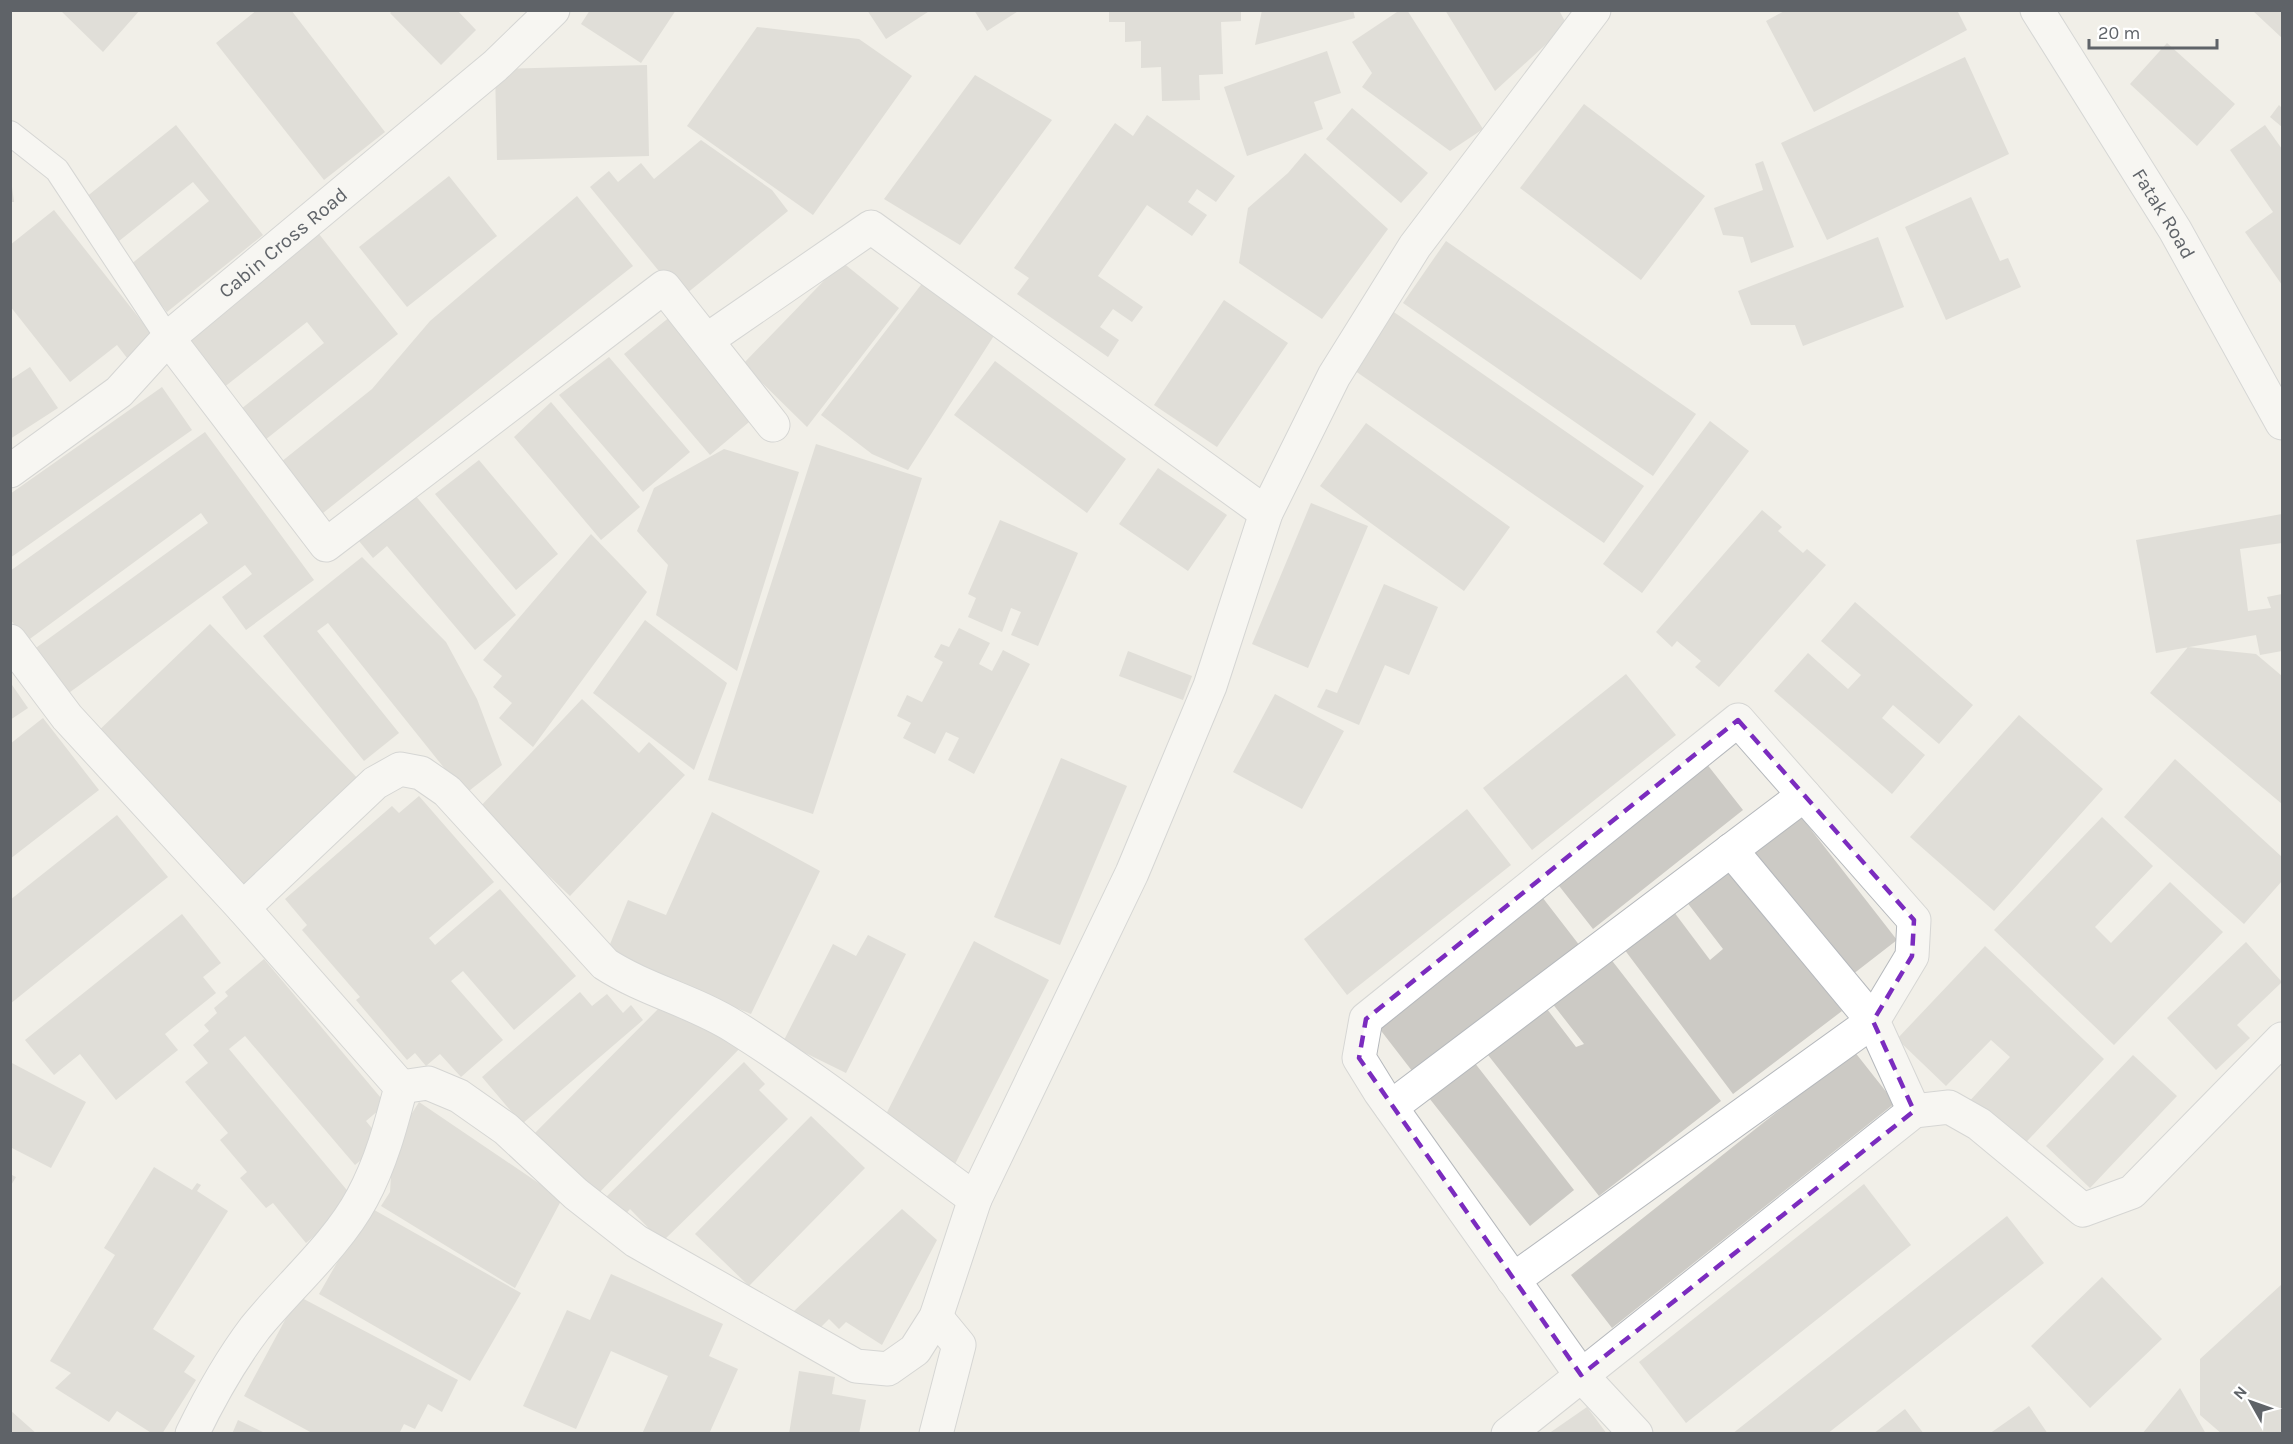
<svg xmlns="http://www.w3.org/2000/svg" width="2293" height="1444" font-family="Karla,sans-serif">
<rect width="100%" height="100%" fill="#f1efe8"/>
<path fill="#cccac5" d="M60,10h80l-37,42z
M257,10h34l94,122 -61,48 -108,-137z
M393,10h64l19,20 -35,35 -51,-52z
M590,10h86l-35,53 -60,-39z
M867,10h64l-45,29z
M974,10h46l-33,21z
M1109,10h132v11l-20,1 2,52 -24,1 1,25 -38,1 -1,-34 -20,1v-27l-16,1v-20h-16z
M1262,10h91l2,8 -100,27z
M1400,10h7l76,119 -33,22 -88,-64 10,-14 -20,-31z
M1445,10h119l-4,2 7,13 -72,66z
M1786,10h171l10,20 -153,82 -48,-91z
M2252,10h30v28z
M757,27l102,12 53,37 -99,139 -126,-89z
M2167,43l68,61 -38,42 -67,-62z
M1327,51l14,42 -27,9 9,27 -76,27 -23,-69z
M1965,57l44,97 -182,86 -46,-97z
M647,65l2,91 -152,4 -2,-91z
M975,75l77,45 -92,125 -76,-46z
M1584,104l121,92 -64,84 -121,-92z
M2279,105l3,3v19l-12,-10z
M1352,108l76,65 -27,30 -75,-64z
M1147,115l88,61 -19,26 -19,-13 -9,13 19,13 -15,21 -45,-31 -49,71 45,31 -11,15 -19,-13 -13,18 19,13 -11,17 -91,-63 12,-16 -15,-10 101,-145 18,13z
M176,125l87,110 -96,77 -37,-47 79,-64 -16,-19 -79,63 -34,-43z
M2265,125l17,24v136l-37,-53 28,-20 -43,-62z
M701,140l71,50 16,21 -107,87 -91,-111 19,-16 9,11 23,-19 13,16z
M1305,153l83,76 -66,90 -83,-56 9,-55 40,-35z
M1763,161l31,86 -43,16 -8,-26 -20,-2 -9,-27 49,-18 -8,-26z
M10,172l4,30h-4z
M449,176l48,60 -90,71 -48,-60z
M577,196l56,70 -315,251 -42,-51 96,-77 58,-68z
M1971,197l29,64 8,-3 13,29 -75,33 -41,-93z
M54,210l104,132 -27,21 -14,-18 -47,37 -60,-76v-61z
M319,234l79,100 -133,106 -24,-31 83,-66 -17,-21 -89,70 -38,-48z
M1878,237l26,70 -101,39 -8,-21h-44l-13,-34z
M1446,241l250,173 -43,62 -250,-173z
M842,262l57,46 -92,119 -64,-63z
M927,277l70,54 -89,139 -36,-16 -51,-39z
M1224,300l64,43 -71,104 -63,-42z
M1388,308l256,178 -40,57 -256,-177z
M671,316l84,101 -45,38 -86,-101z
M609,357l81,95 -47,40 -84,-97z
M995,361l131,98 -39,54 -133,-98z
M30,367l28,41 -48,31v-59z
M162,387l30,43 -182,128v-64z
M551,402l89,105 -39,33 -87,-103z
M1710,421l39,30 -107,142 -39,-29z
M1366,423l144,104 -46,64 -144,-105z
M205,432l109,148 -68,50 -24,-33 30,-23 -7,-9 -179,130 -33,-45 175,-127 -7,-10 -174,128 -17,-22v-48z
M816,444l106,34 -109,336 -105,-34z
M724,449l75,23 -62,199 -81,-56 12,-50 -31,-34 17,-43z
M479,460l79,94 -42,36 -81,-96z
M1158,468l69,47 -39,56 -69,-47z
M409,488l107,127 -41,35 -88,-104 -14,12 -19,-23z
M1311,503l57,23 -60,142 -56,-24z
M1762,510l20,17 -4,4 25,22 4,-4 19,16 -107,122 -24,-20 6,-6 -24,-20 -5,6 -16,-15z
M2282,514v29l-42,6 8,62 23,-3 -4,-11 15,-3v57l-22,4 -4,-20 -100,18 -20,-113z
M1000,520l78,33 -40,93 -27,-11 10,-23 -10,-4 -9,24 -34,-15 8,-19 -8,-4z
M591,534l56,58 -114,155 -34,-29 13,-15 -19,-16 9,-11 -19,-16z
M362,557l84,85 31,57 25,66 -37,29 -137,-171 -11,8 82,102 -35,28 -101,-125z
M1384,584l54,23 -29,68 -24,-10 -26,60 -42,-18 9,-18 11,4z
M1855,602l118,103 -34,39 -46,-39 -11,13 43,37 -33,39 -118,-103 34,-38 40,36 13,-14 -40,-34z
M645,620l82,63 -33,87 -101,-77z
M210,624l152,159 -119,114 -152,-159z
M959,628l31,15 -11,21 13,7 11,-21 27,14 -56,110 -26,-14 11,-22 -13,-6 -11,22 -32,-16 8,-15 -14,-7 10,-21 15,7 21,-40 -9,-5 7,-13 8,3z
M2188,647l68,7 26,22v128l-132,-111z
M1128,651l64,25 -9,24 -64,-24z
M1626,674l50,61 -144,115 -49,-62z
M10,682l18,26 -18,12z
M1275,694l69,37 -42,78 -69,-37z
M582,699l57,54 10,-11 36,33 -115,121 -92,-87z
M2019,715l84,74 -109,122 -84,-74z
M43,718l56,72 -89,69v-115z
M1061,758l66,28 -67,159 -66,-28z
M2175,759l107,98v24l-38,43 -120,-107z
M1706,763l37,47 -150,119 -37,-47z
M419,796l75,86 -65,56 6,7 65,-56 76,87 -62,54 -51,-59 -12,10 52,59 -42,37 -21,-23 -14,12 -11,-13 -8,7 -51,-60 4,-3 -58,-67 5,-5 -22,-26 107,-93 7,7z
M1467,809l44,56 -164,130 -43,-56z
M1795,809l102,131 -49,38 -102,-130z
M712,812l108,59 -69,143 -145,-60 22,-54 38,15z
M117,815l51,62 -158,127v-104z
M2102,817l51,49 -58,61 16,16 59,-61 53,50 -109,113 -120,-115z
M1732,866l110,145 -109,83 -112,-149 50,-37 39,52 13,-11 -37,-48z
M1539,893l41,53 -164,130 -41,-53z
M182,914l39,49 -18,14 13,16 -51,41 13,16 -62,50 -36,-46 -26,21 -29,-35z
M868,935l38,19 -60,119 -63,-31 50,-98 23,12z
M974,941l75,39 -94,184 -75,-38z
M2246,942l36,40 -45,43 13,13 -34,32 -49,-52z
M1985,946l119,113 -88,94 -50,-48 44,-48 -19,-17 -45,46 -49,-47z
M1610,958l111,143 -122,95 -111,-141 59,-46 29,38 8,-3 -32,-41z
M264,959l122,145 -20,17 17,21 -28,23 -110,-129 -16,13 127,152 -50,42 -33,-40 -7,5 -26,-30 7,-6 -27,-32 8,-7 -43,-51 23,-19 -15,-18 16,-14 -5,-6 13,-12 -3,-5 14,-12 -3,-4z
M580,992l12,14 15,-12 16,19 8,-8 12,15 -121,104 -40,-47z
M666,1001l78,43 -150,154 -69,-55z
M1854,1051l41,52 -283,225 -41,-53z
M1467,1053l107,137 -44,36 -108,-137z
M2133,1055l44,41 -87,92 -44,-42z
M10,1062l76,40 -35,66 -41,-21z
M744,1062l21,22 -6,6 29,29 -126,123 -32,-33 -7,8 -19,-18z
M419,1102l143,97 -47,89 -134,-82 9,-14 3,-48z
M811,1116l54,52 -116,118 -54,-52z
M154,1167l38,23 5,-7 4,2 -4,6 31,20 -75,118 42,27 -11,16 12,8 -34,54h-9l-36,-23 -8,11 -54,-34 16,-15 -21,-12 65,-106 -11,-7z
M10,1174l6,3 -6,10z
M1864,1184l47,61 -225,178 -47,-61z
M369,1207l152,86 -51,88 -151,-87z
M902,1209l35,31 -55,105 -36,-23 -7,7 -10,-10 -15,15 -21,-22z
M2007,1216l37,47 -217,171h-95z
M611,1274l112,50 -14,32 29,13 -29,65h-67l26,-58 -57,-25 -35,78 -53,-23 44,-96 23,10z
M2102,1277l60,62 -72,69 -59,-62z
M2282,1284v150h-60l-22,-19v-56z
M298,1296l160,84 -16,32 -14,-8 -13,25 -11,-5 -5,10h-85l-70,-38z
M799,1371l36,6 -3,17 34,6 -7,34h-70z
M2180,1388l26,46h-64z
M2029,1406l19,28h-59z
M1587,1407l20,27h-59z
M1905,1409l19,25h-51z
M10,1410l27,24h-27z
M238,1420l29,14h-35z"/>
<g fill="none" stroke-linecap="round" stroke-linejoin="round">
<g stroke="#b5b8bc" stroke-width="26">
<path id="service" d="M10,133l47,37 111,168"/>
</g>
<g stroke="#b5b8bc" stroke-width="35">
<g id="minor">
<path d="M168,338l158,207 338,-258 109,138"/>
<path d="M707,340l164,-113 395,286"/>
<path id="s1" d="M10,471l109,-79 49,-54 327,-272 58,-56"/>
<path d="M10,641l57,76 176,191 132,-125 25,-14 21,4 26,18 158,173c40,26 89,37 130,63 83,52 161,115 240,172l157,-326 78,-187 56,-173 68,-137 81,-130 179,-236"/>
<path d="M401,1087l27,-4 31,13 47,33 70,65 60,47 220,125 32,3 27,-19 21,-33 39,-118"/>
<path d="M1391,1107l413,-312"/>
<path d="M1513,1280l360,-259 -142,-171"/>
<path d="M192,1434c18,-37 38,-73 63,-106 33,-41 82,-83 107,-130 19,-35 29,-73 39,-111l-158,-179"/>
<path d="M936,1434l23,-89 -23,-28"/>
<path d="M1508,1434l406,-323 35,-4 30,17 104,86 49,-18 150,-153"/>
<path d="M1636,1434l-55,-59 -201,-283 -21,-34 7,-39 372,-299 176,200 -2,36 -39,65 41,90"/>
</g>
</g>
<g stroke="#b6babf" stroke-width="35">
<g id="secondary">
<path id="s2" d="M2037,10l138,220 107,193"/>
</g>
</g>
<use href="#service" stroke="#fff" stroke-width="24"/>
<use href="#minor" stroke="#fff" stroke-width="33"/>
<use href="#secondary" stroke="#fff" stroke-width="33"/>
</g>
<path d="M0 0H2293V1444H0ZM1738,720l176,200 -2,36 -39,65 41,90 -333,264 -222,-317 7,-39z" fill="#f1efe8" fill-opacity=".55" fill-rule="evenodd"/>
<path fill="none" stroke="#7b2cbf" stroke-width="4.5" stroke-dasharray="12 8" stroke-linejoin="round" d="M1738,720l176,200 -2,36 -39,65 41,90 -333,264 -222,-317 7,-39z"/>
<g text-anchor="middle" dominant-baseline="central" stroke-width="4.5" stroke-linejoin="round" paint-order="stroke">
<g font-size="20" fill="#5f6368" stroke="#fff">
<text stroke="none"><textPath href="#s2" startOffset="240">Fatak Road</textPath></text>
<text stroke="none"><textPath href="#s1" startOffset="357">Cabin Cross Road</textPath></text>
</g>
</g>
<rect width="2293" height="1444" fill="none" stroke="#5f6368" stroke-width="24"/>
<g transform="translate(2251 1402) rotate(310)" stroke="#ffffff" stroke-width="4.5" paint-order="stroke">
<path d="M0-4.5L10 22L0 15L-10 22Z" fill="#5f6368"/>
<text y="-9" font-size="16" font-weight="bold" text-anchor="middle" fill="#5f6368">N</text>
</g>
<path d="M2089 39v9h128v-9" fill="none" stroke="#5f6368" stroke-width="3"/>
<text x="2098" y="39" font-size="18" fill="#5f6368" stroke="#ffffff" stroke-width="4.5" paint-order="stroke">20 m</text>
</svg>
